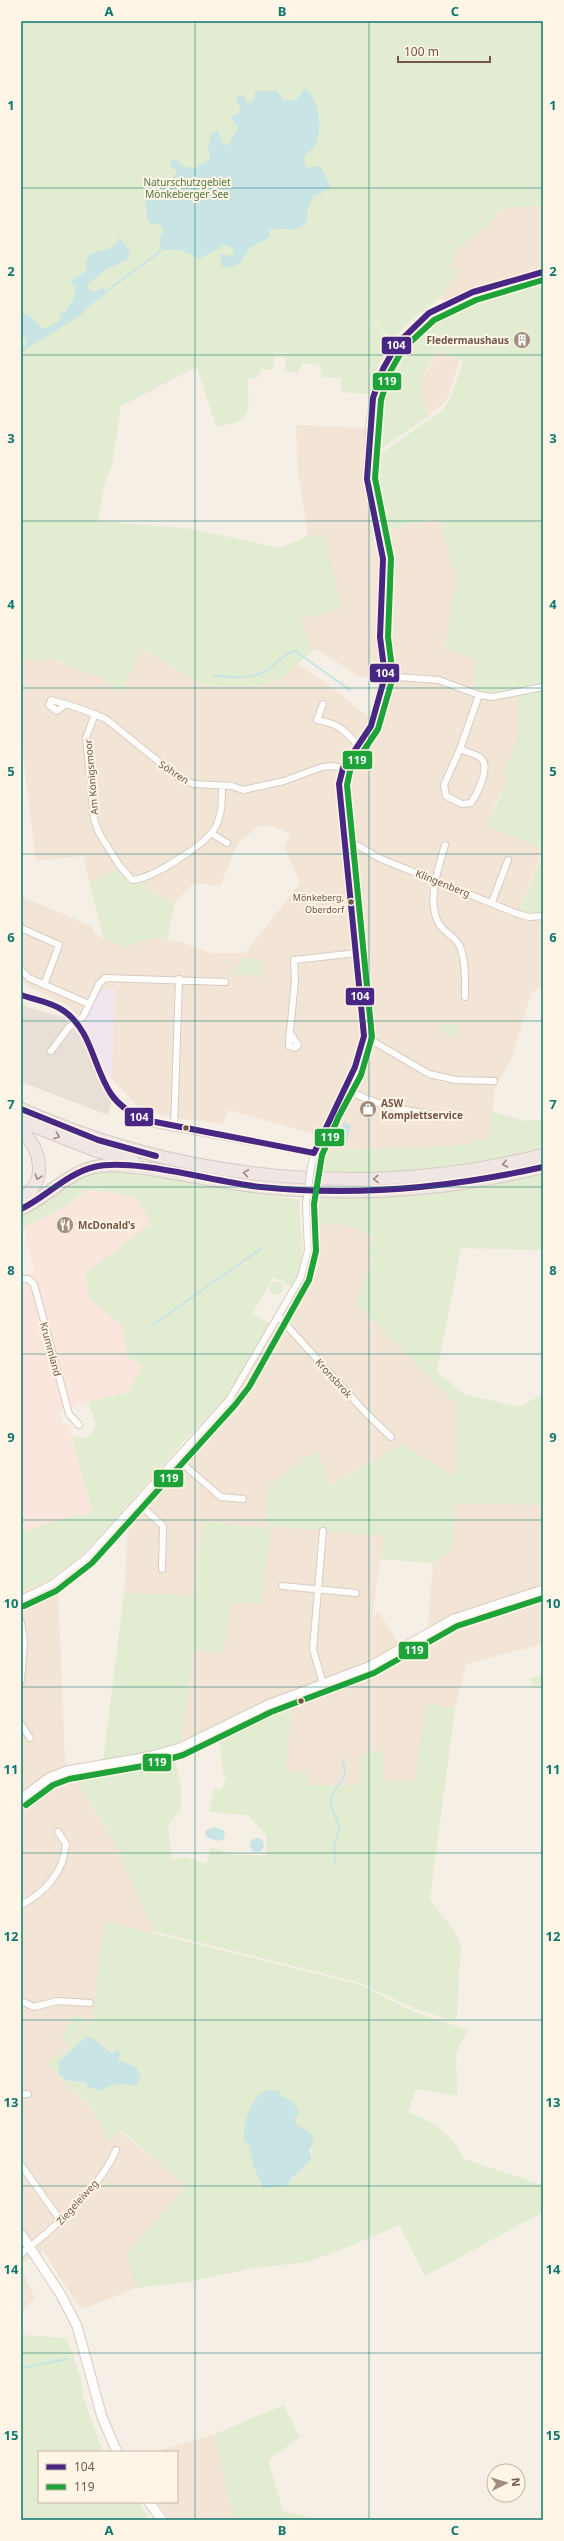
<svg xmlns="http://www.w3.org/2000/svg" width="564" height="2541" font-family="'Noto Sans',sans-serif">
<rect width="100%" height="100%" fill="#f6efe6"/>
<path fill="#f2e5d6" d="M543,160v118l-90,26 -13,-6 18,-25 -9,-7 10,-18 29,-23z
M438,351l22,9 -13,40 -18,16 -9,-21v-10z
M296,425l70,3 -2,48 3,29 8,28 65,-15 16,61 -11,70 31,10 42,39v39l-15,39 5,2 -4,10 -8,13 -9,25 56,23 -25,65 25,2v70l-12,7 -19,65 -17,29 -6,51 -35,8 -135,5 -5,-17 -86,-24 -5,14 -54,-7 -32,-11 -28,-30 -22,-50 -17,-19 -44,-22 -5,-8v-81l70,30 3,7 10,6 21,8 30,-10 23,4 33,12h34l55,-70 -16,-37 7,-12 -19,-8h-13l-21,17 -18,43 -26,-3 -19,19 -46,-21 -11,-12 -29,13 -6,-26 -47,5 -12,-99 -3,-75v-28l27,-1 52,18 19,16 23,-43 61,36 47,1 28,-5 19,-17 32,21 39,32 13,-45 -19,6 -46,-29 -5,3 -10,-33 40,-11 -16,-73 -17,1 -10,-63z
M342,1223l33,15 -8,18 6,2 -16,45 98,100v74l-53,-33 -73,41 -12,-35 -50,79 -64,-8 -9,75 -70,-3 4,-65 -7,3 -4,-5 125,-143 64,-121 1,-35z
M454,1503l89,2v139l-77,20 -11,44 -29,-4 -11,77h-32v-31l-23,35 -52,1 -22,-15 5,-64 -10,-7 -101,48 13,-97 37,-49 35,-32 6,-44 113,10 -12,80 7,-4 23,37 25,-17 6,-69 19,-14z
M50,1579l8,7 7,175 49,81 40,89 -4,3 -44,-13 -13,95 -30,37 -17,10 44,44 97,79 -60,68 9,34 -54,21 -7,-8 -32,-50 -22,13v-673z
M21,2266l14,33 -14,11z
M215,2434l19,86h-64l-13,-18h20v-50h-24z"/>
<path fill="#fae6dc" d="M88,1190l35,4 16,7 12,22 -64,50 2,24 33,29 6,32 15,7 -14,27 -70,18 3,13 5,1 4,11 23,78 -22,3 -51,16v-258l14,-1 -11,-46 32,-15z"/>
<path fill="#e8dfd7" d="M21,1005l42,12 20,23 14,36 15,24 -4,15 -87,-33z"/>
<path fill="#f1e5f0" d="M99,989h16l-3,85 -3,2 -25,-53z"/>
<path fill="#e2ecd1" fill-rule="evenodd" d="M21,21h522v185l-40,1 -15,18 -29,23 -10,18 10,7 -19,25 -30,23 -18,19 -22,-24 21,27 -13,22 -8,29 -29,-2v-14l-19,-1 -3,-12 -17,-2 -4,10 -13,-2 1,-13 -11,-1 -3,13 -11,-1 -4,9 -9,1c0,37 7,40 -32,48l-19,-60 -76,39 -9,60 -8,19 -6,36 94,8 88,19 28,-12 17,-1 16,73 -40,11 10,33 -33,29 -28,5h-26l-21,-1 -60,-36 -24,43 -19,-16 -30,-9 -12,-7 -37,-1v7z
M543,278v409l-51,10 -18,-4 2,-34 -31,-10 11,-70 -16,-61 -59,13c-7,-24 -11,-46 -10,-71l68,-47 10,-11 14,-41 -26,-10c-16,31 -22,31 -8,65l-57,39c3,-64 17,-121 81,-151 28,-13 60,-18 90,-26z
M543,688v161l-56,-23c6,-17 15,-32 21,-48l-5,-2 15,-39v-39h-4l-1,-4z
M543,853v61l-24,-2z
M118,869l11,12 16,2 5,9 25,10 -8,37 -12,-2 -30,10 -21,-8 -15,-57z
M243,957l21,5 -3,15 -28,-4z
M458,1023v14l-19,-5 1,-8z
M492,1111l32,10 19,-2v32l-18,5 -137,19h-73l4,-24 135,-5 35,-8z
M122,1169l177,31c1,31 9,58 -7,87l-19,-10 -20,36 17,11 -32,57 -14,19 -41,42 -87,99 -26,24 -20,14 -29,12v-59l51,-16 21,-3 -22,-78 14,4 8,-7 3,-8 -8,-22 41,-10 14,-27 -15,-7 -6,-32 -33,-29 -3,-24 65,-50 -12,-22 -16,-7 -35,-4 -32,22 -32,15h-3v-12l20,-10 40,-31z
M543,1171v79l-82,-2 -24,124 27,22 55,13 24,-13v111l-88,-2 -3,46 -19,14 -52,-4 3,-23 -113,-10 -10,77 -31,-1 -6,50 -31,-1 -12,92 -19,6 -59,12 21,-168 70,3 9,-75 64,8 1,-42 49,-37 13,35 72,-41 53,33v-74l-99,-100 17,-44 -6,-3 7,-18 -31,-15 -30,3v-27l67,-2 96,-9z
M269 1288a7 7 0 1 1 14 0a7 7 0 1 1-14 0Z
M543,1675v10l-10,1 -3,-7z
M285,1703l6,4 -5,64 22,2v13l52,-1 -1,-30 24,-5v31h32l11,-78 29,5 -25,191 25,33 6,13 -4,71 -5,4 -34,-10 -60,-28 -204,-51 -40,-89 -14,-25 -28,-42 66,-11 36,-9 7,30v24l-13,17 4,34 14,-3 20,7 5,-17 22,8h34l-1,-20 -18,-20 -39,-3 5,-23h8l4,-12 -3,-4 -4,-38 35,-20z
M104,1921l254,63 54,27 56,19 -12,23 1,43 -41,-7 -8,23c27,11 42,20 56,47l79,26v27l-118,64 -26,-51 -56,24 -37,13 -52,6 -66,14 -52,6 -9,-34 59,-68 -65,-56 -11,12 -18,-34 -46,-45 17,-10 30,-37zM104,2045l8,8 6,-3v10l18,7v19c-14,-3 -23,-3 -36,5l-15,-9 -20,-2 -6,-20zM282,2096l11,5 4,24 13,7 2,27 -21,20 -4,7 -24,2 -10,-22 -3,-20z
M72,2015l16,3 -19,25 -8,-3z
M21,2335l46,3 15,44 1,14 20,56h-64v50h99l13,18h-130z
M284,2405l16,32 -32,23 15,51 39,9h-88l-19,-86z"/>
<path fill="#c8e4e5" d="M305,88c14,11 18,38 11,55 -1,5 -9,10 -12,14l1,8 3,3 12,-2 10,19v4l-17,7 -5,12 -1,13c-14,16 -20,4 -38,9l1,7 -20,11 -9,14 -10,6 -11,-3 1,-11 10,2 3,-3 -2,-5 -8,-3 -25,14c-13,-8 -23,-12 -38,-8l-2,-13 5,-7 -5,-7h-7l-5,-5 -2,-32 22,-3 10,-11 -1,-3 -5,-3v-6l5,-3 8,9 12,1 14,-9 -2,-13 3,-12 7,-4 5,14 5,1 10,-17 -8,-11 8,-4 3,-4 -5,-9 1,-4h7l3,7 5,-1 4,-11h21l7,9h12z
M118,239l5,2 7,11 -1,7 -22,10 -20,16 3,5 5,2 7,-4 6,4 -23,17 -3,5 -61,39v-6l4,-1 2,-7 -6,-2v-23l8,1 13,13h5l15,-9 -3,-6 6,-1 8,-12 3,-12 -6,-6 17,-12 -1,-9 4,-7c12,-5 22,-2 28,-15z
M344,1122l7,3 -5,20 -11,-3z
M214,1827l11,4 -1,8 -6,2 -12,-4 -1,-6z
M250 1845a7 7 0 1 1 14 0a7 7 0 1 1-14 0Z
M88,2037l4,1 20,15 6,-4 3,5 -3,6 18,7 5,11 -5,8c-14,-3 -23,-3 -36,5l-12,-4 -3,-5 -20,-2 -6,-6v-14c11,-5 16,-16 29,-23z
M278,2090l4,6 11,5 6,12 -4,6 2,6 13,7 4,9 -5,10 3,8 -21,20 -4,7 -24,2 -10,-22 -3,-20 -6,-6c-1,-14 5,-39 19,-48 3,-2 11,-1 15,-2z"/>
<g fill="none" stroke-linecap="round" stroke-linejoin="round">
<path stroke="#c8e4e5" stroke-width="2" d="M108,290l53,-39
M214,676c15,1 32,3 47,-3 12,-5 20,-18 34,-22l55,39
M151,1326l111,-78
M335,1863l-1,-19 6,-17c-3,-10 -12,-19 -8,-30 5,-16 19,-17 10,-37
M21,2368l46,-9"/>
<g stroke="#d7ccc4" stroke-width="8">
<path id="street" d="M385,676l54,4 40,15 13,2 51,-10
M66,704l-9,7 -8,-6 2,-5c19,5 37,11 55,19l73,59 15,6 38,2 11,4 41,-9 38,-14 10,-1 11,2
M323,704l-6,16c22,4 26,9 41,25
M95,714l-9,24 8,81 5,14 20,32 13,15c20,-1 75,-36 84,-54 6,-12 6,-26 6,-39
M460,749c6,3 16,5 21,9 10,9 -4,36 -10,45l-9,1 -16,-8 -2,-11 16,-36 19,-54
M211,833l16,10
M345,843l10,1 26,15 137,55 11,3 14,-1
M445,845c-7,24 -17,51 -8,75 4,11 15,14 21,23 8,12 7,40 7,54
M492,902l16,-42
M21,928l38,17 -15,40
M21,970l8,8 60,26
M21,995c14,5 31,8 43,16 27,17 31,58 47,83 9,13 25,22 39,29l164,30
M290,1033l8,12 -3,3 -6,-2v-5l6,-60 -1,-21 63,-7
M364,1036l65,38 27,6 38,1
M51,1051l18,-24 14,-10 16,-33 6,-6 120,4
M345,1089c33,18 66,22 102,28
M174,1128l5,-149
M311,1167c11,-47 45,-83 53,-131l-25,-252 4,-16 28,-42 14,-50 -5,-39 3,-78 -16,-80 2,-49 4,-32 10,-29 14,-25 32,-31 44,-21 70,-20
M21,1279h7l6,5 35,130 10,11
M279,1317l86,95 26,25
M177,1459l44,38 22,2
M137,1502l26,24 -1,43
M282,1586l74,7
M21,1599l31,-15 35,-27 142,-157 72,-123 7,-27 -2,-46
M21,1622l3,21 -3,37
M323,1684l-10,-35 10,-118
M21,1724l9,14
M21,1905c24,-12 43,-34 45,-61l-8,-12
M21,2001l13,6 23,-6 33,2
M21,2094h7
M21,2165l40,56
M21,2254c32,-25 79,-66 95,-104"/>
</g>
<g stroke="#d6cbc3" stroke-width="11">
<path id="secondary" d="M21,1799l28,-21 18,-7 81,-14 32,-9 88,-43 103,-39 83,-47 89,-29
M21,2234l40,61 16,31 25,91 15,35
M149,2502l13,18"/>
</g>
<g stroke="#d5cbc4" stroke-width="14">
<path id="highway" d="M21,1109c164,73 347,90 522,46
M21,1121l73,29 40,12
M21,1130c20,19 28,52 0,68
M21,1209c26,-11 44,-35 73,-42 18,-4 38,0 57,2 37,6 73,14 110,18 95,10 190,3 282,-20"/>
</g>
<use href="#street" stroke="#fefdfb" stroke-width="6"/>
<use href="#secondary" stroke="#fefdfb" stroke-width="9"/>
<use href="#highway" stroke="#f0e6e3" stroke-width="12"/>
<g stroke="#d7ccc4" stroke-width="8" stroke-linecap="butt">
<path id="street-bridge" d="M306,1204l5,-37"/>
</g>
<use href="#street-bridge" stroke="#fefdfb" stroke-width="6"/>
<g stroke="#fff5e6" stroke-width="9">
<path id="bus-1" d="M21,995c14,5 31,7 43,16 28,20 29,56 47,83 8,12 21,20 34,26l169,33
M21,1109l77,31 58,16
M314,1153l41,-86 9,-31 -25,-252 4,-16 28,-42 14,-50 -5,-39 3,-78 -16,-80 6,-81 10,-29 14,-25 32,-31 44,-21 70,-20
M21,1209c25,-12 45,-35 73,-42 40,-10 123,16 167,20 95,10 189,1 282,-20"/>
</g>
<g stroke="#fff5e6" stroke-width="9">
<path id="bus-2" d="M24,1606l32,-15 36,-28 143,-158 14,-18 60,-107 7,-29 -2,-47 8,-49 17,-39 22,-41 11,-38 -25,-252 3,-14 28,-42 15,-52 -5,-40 3,-79 -16,-80 6,-78 9,-28 13,-23 31,-29 42,-20 67,-20
M26,1805l27,-20 16,-6 80,-14 34,-10 88,-43 103,-39 83,-47 86,-28"/>
</g>
<use href="#bus-1" stroke="#482683" stroke-width="6"/>
<use href="#bus-2" stroke="#1ea339" stroke-width="6"/>
</g>
<defs><path id="oneway-chevron" d="M-2-3.5L2.5 0L-2 3.5" fill="none" stroke-width="1.6" stroke-linecap="round" stroke-linejoin="round"/></defs>
<g stroke="#9f887e">
<use href="#oneway-chevron" transform="translate(57 1136) rotate(21)"/>
<use href="#oneway-chevron" transform="translate(505 1164) rotate(168)"/>
<use href="#oneway-chevron" transform="translate(246 1173) rotate(-172)"/>
<use href="#oneway-chevron" transform="translate(38 1177) rotate(107)"/>
<use href="#oneway-chevron" transform="translate(376 1179) rotate(178)"/>
</g>
<path fill="none" stroke="#0f766e" stroke-width="1" stroke-opacity="0.55" d="M195,21v2499M369,21v2499M21,188h522M21,355h522M21,521h522M21,688h522M21,854h522M21,1021h522M21,1187h522M21,1354h522M21,1520h522M21,1687h522M21,1853h522M21,2020h522M21,2186h522M21,2353h522"/>
<defs>
<g id="building-disc" transform="scale(0.9)"><circle r="9.5" fill="#a18c7f" stroke="#fff5e6"/><path d="M-4-6H4V6H1V3H-1V6H-4ZM-2.5-4.3h1.7v1.8h-1.7ZM.8-4.3h1.7v1.8H.8ZM-2.5-1h1.7V.8h-1.7ZM.8-1h1.7V.8H.8Z" fill="#fff"/></g>
<g id="shop-disc" transform="scale(0.9)"><circle r="9.5" fill="#a18c7f" stroke="#fff5e6"/><path d="M-5-2.5h2.3a2.7 3.5 0 0 1 5.4 0H5L5.5 6h-11ZM-1.5-2.5h3a1.5 2.3 0 0 0-3 0Z" fill="#fff"/></g>
<g id="restaurant-disc" transform="scale(0.9)"><circle r="9.5" fill="#a18c7f" stroke="#fff5e6"/><path d="M-5-6h1v4h1v-4h1v4h1v-4h1v5L-1.5 .5V6h-2V.5L-5-1ZM5-6V6H3V1.5H1.5Q1.5-4 5-6Z" fill="#fff"/></g>
</defs>
<g fill-rule="evenodd">
<use href="#building-disc" x="522" y="340"/>
<use href="#shop-disc" x="368" y="1109"/>
<use href="#restaurant-disc" x="65" y="1225"/>
</g>
<g fill="#735647" stroke="#fff5e6" stroke-width="1.5">
<circle cx="351" cy="902" r="3.5"/>
<circle cx="186" cy="1128" r="3.5"/>
<circle cx="301" cy="1701" r="3.5"/>
</g>
<g text-anchor="middle" dominant-baseline="central" stroke-width="4" stroke-linejoin="round" paint-order="stroke">
<g font-size="9" fill="#735647" stroke="#fff5e6" text-anchor="end">
<text x="344" y="897">Mönkeberg,<tspan x="344" dy="12">Oberdorf</tspan></text>
</g>
<g font-size="10" fill="#527840" stroke="#fff5e6">
<text x="187" y="182">Naturschutzgebiet<tspan x="187" dy="12">Mönkeberger See</tspan></text>
</g>
<g font-size="10" font-weight="bold" fill="#735647" stroke="#fff5e6" text-anchor="start">
<text x="509" y="340" text-anchor="end">Fledermaushaus</text>
<text x="381" y="1103">ASW<tspan x="381" dy="12">Komplettservice</tspan></text>
<text x="78" y="1225">McDonald's</text>
</g>
<g font-size="10" fill="#735647" stroke="#fff5e6">
<text transform="translate(174 772) rotate(33)">Söhren</text>
<text transform="translate(91 777) rotate(-95)">Am Königsmoor</text>
<text transform="translate(443 883) rotate(22)">Klingenberg</text>
<text transform="translate(51 1349) rotate(75)">Krummland</text>
<text transform="translate(334 1378) rotate(48)">Kronsbrok</text>
<text transform="translate(77 2202) rotate(-48)">Ziegeleiweg</text>
</g>
</g>
<g stroke="#fff5e6" stroke-width="1.5">
<rect x="381" y="336" width="31" height="19" rx="4" fill="#482683"/>
<rect x="372" y="372" width="30" height="19" rx="4" fill="#1ea339"/>
<rect x="369" y="663" width="31" height="20" rx="4" fill="#482683"/>
<rect x="342" y="750" width="31" height="20" rx="4" fill="#1ea339"/>
<rect x="345" y="987" width="30" height="19" rx="4" fill="#482683"/>
<rect x="124" y="1107" width="30" height="20" rx="4" fill="#482683"/>
<rect x="314" y="1128" width="31" height="19" rx="4" fill="#1ea339"/>
<rect x="153" y="1469" width="31" height="19" rx="4" fill="#1ea339"/>
<rect x="398" y="1641" width="31" height="19" rx="4" fill="#1ea339"/>
<rect x="142" y="1753" width="30" height="19" rx="4" fill="#1ea339"/>
</g>
<g font-size="11" text-anchor="middle" font-weight="bold" fill="#fff">
<text x="396" y="349">104</text>
<text x="387" y="385">119</text>
<text x="385" y="677">104</text>
<text x="357" y="764">119</text>
<text x="360" y="1000">104</text>
<text x="139" y="1121">104</text>
<text x="330" y="1141">119</text>
<text x="169" y="1482">119</text>
<text x="414" y="1654">119</text>
<text x="157" y="1766">119</text>
</g>
<rect width="564" height="2541" fill="none" stroke="#fff5e6" stroke-width="44"/>
<rect x="38" y="2451" width="140" height="52" fill="#fff5e6" stroke="#c7b5a6"/>
<rect x="46" y="2464" width="20" height="6" fill="#482683" stroke="#c7b5a6"/>
<text x="74" y="2471" font-size="12" fill="#735647">104</text>
<rect x="46" y="2484" width="20" height="6" fill="#1ea339" stroke="#c7b5a6"/>
<text x="74" y="2491" font-size="12" fill="#735647">119</text>
<g transform="translate(506 2483) rotate(85)"><circle r="19" fill="#fff5e6" stroke="#c7b5a6"/>
<path d="M0-3L7 15L0 10L-7 15Z" fill="#a18c7f"/>
<text y="-6" font-size="11" font-weight="bold" text-anchor="middle" fill="#735647">N</text>
</g>
<path d="M398 56v6h92v-6" fill="none" stroke="#735647" stroke-width="2"/>
<text x="404" y="56" font-size="12" fill="#735647" stroke="#fff5e6" stroke-width="3" paint-order="stroke">100 m</text>
<rect x="22" y="22" width="520" height="2497" fill="none" stroke="#0f766e" stroke-width="1.5"/>
<g font-size="13" text-anchor="middle" font-weight="bold" fill="#0f766e">
<text x="109" y="16">A</text>
<text x="282" y="16">B</text>
<text x="455" y="16">C</text>
<text x="11" y="110">1</text>
<text x="553" y="110">1</text>
<text x="11" y="276">2</text>
<text x="553" y="276">2</text>
<text x="11" y="443">3</text>
<text x="553" y="443">3</text>
<text x="11" y="609">4</text>
<text x="553" y="609">4</text>
<text x="11" y="776">5</text>
<text x="553" y="776">5</text>
<text x="11" y="942">6</text>
<text x="553" y="942">6</text>
<text x="11" y="1109">7</text>
<text x="553" y="1109">7</text>
<text x="11" y="1275">8</text>
<text x="553" y="1275">8</text>
<text x="11" y="1442">9</text>
<text x="553" y="1442">9</text>
<text x="11" y="1608">10</text>
<text x="553" y="1608">10</text>
<text x="11" y="1774">11</text>
<text x="553" y="1774">11</text>
<text x="11" y="1941">12</text>
<text x="553" y="1941">12</text>
<text x="11" y="2107">13</text>
<text x="553" y="2107">13</text>
<text x="11" y="2274">14</text>
<text x="553" y="2274">14</text>
<text x="11" y="2440">15</text>
<text x="553" y="2440">15</text>
<text x="109" y="2535">A</text>
<text x="282" y="2535">B</text>
<text x="455" y="2535">C</text>
</g>
</svg>
